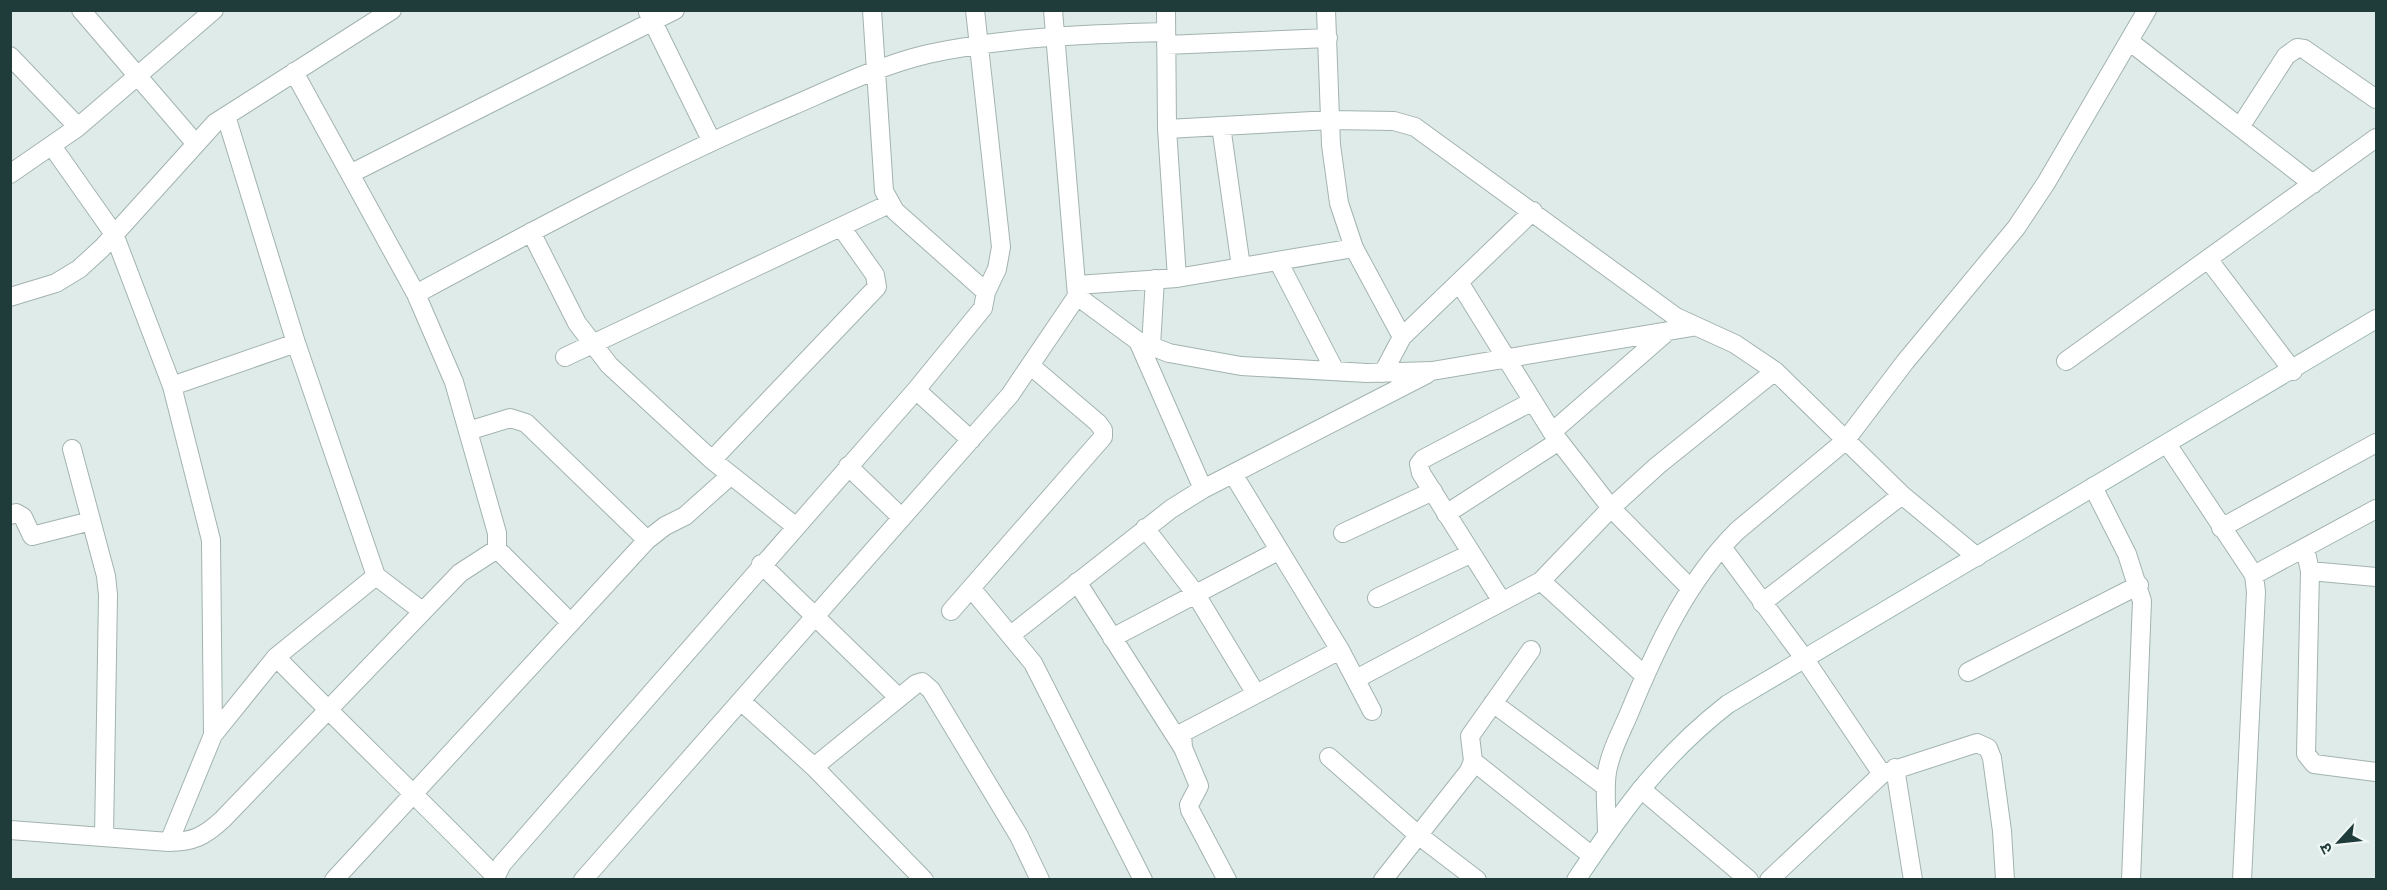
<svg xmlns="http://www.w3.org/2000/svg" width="2387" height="890" font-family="'Sofia Sans Condensed','Noto Sans Devanagari',sans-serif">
<rect width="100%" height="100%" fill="#dfebe8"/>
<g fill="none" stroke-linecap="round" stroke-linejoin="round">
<g stroke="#a2b3b0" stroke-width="20">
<path id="street" d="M81,10l115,134
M975,10l26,237 -4,22 -11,23
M1166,10l1,119 10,149
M1326,10l5,135 8,58 15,45 48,89 -19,36
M648,12l63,128
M2129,41l184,143
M1166,45l162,-7
M10,56l68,71
M226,116l70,227 80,233 46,35
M1221,126l20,141
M2240,127l46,-71 11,-8 7,1 72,50
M1167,129l164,-9 63,1 21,6 261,190 59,27 40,27 127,124 75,62
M52,146l62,88 58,152 39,154 2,195
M10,174l68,-47 136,-117
M350,174l325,-164
M531,232l46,91 32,42 103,95 83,66
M2208,259l85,112
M1278,261l57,110
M1459,282l93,150 59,76 80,81
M1077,285l100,-7 177,-30
M416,294c124,-67 247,-133 376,-188 44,-19 89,-41 136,-52 78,-17 158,-20 238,-22
M1077,296l61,45 31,12 72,13 126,7 65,-2 260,-44
M10,297l46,-14 23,-14 23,-21 113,-125 177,-113
M1402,337l131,-126
M1138,341l65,148
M1151,346l4,-67
M565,357l324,-153
M2066,361l310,-223
M172,386l124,-43
M916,390l55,50
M468,431l42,-13 16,5 121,117
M1552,432l116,-101
M2167,444l87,131 2,17 -14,288
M72,449l34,127 2,19 -4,242
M712,460l165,-173 -2,-12 -34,-48
M848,466l54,52
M1233,474l107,176 32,61
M2093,487l34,67 15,47 -11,279
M1446,514l113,-73
M10,515l6,-2 7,4 9,19 59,-15
M1145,528l50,65 61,101
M2221,528l155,-85
M1343,533l90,-42
M1722,547l82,111 78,116
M2305,548l5,23 -4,183 8,10 62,8
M497,549l74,74
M761,564l138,134
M2310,571l66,6
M2254,575l122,-66
M1541,581l103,94
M1077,582l106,166
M971,588l62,75 110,217
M1377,598l93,-44
M1501,600l-80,-127 -2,-9 4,-5 110,-58
M1762,603l140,-108
M951,611l152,-174v-7l-5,-7 -67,-57
M1011,635l160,-126 32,-20 224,-115
M1112,638l166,-87
M276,657c72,74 147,145 219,219
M1968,672l171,-87
M1356,679l185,-98 70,-73 46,-42 118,-95
M741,701l73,66 110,113
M1493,703l113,84
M1329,757l88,77 60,46
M1473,761l119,95
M814,767l102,-83 6,-2 9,8 88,146 21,44
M1895,768l18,112
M1641,789l108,91
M10,830l159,12c24,0 36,-6 54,-23l237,-246 37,-24v-16l-43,-151 -38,-88 -122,-222
M1607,832c0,-19 -3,-41 0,-60 3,-19 13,-38 21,-56 27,-66 58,-134 109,-185l108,-90 60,-79 111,-134 30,-45 101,-173
M169,842l44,-107 63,-78 100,-81
M334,880l313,-340 18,-14 20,-10 46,-41
M494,880l8,-16 414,-474 67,-82 3,-16 -91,-81 -11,-20 -12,-181
M583,880l427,-485 67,-99 -24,-286
M1227,880l-37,-70 -1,-5 10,-19 -16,-38 -1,-15 158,-83
M1383,880l86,-109 4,-10 -3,-25 61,-86
M1769,880l113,-106 95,-31 11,5 4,10 10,73 3,49"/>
</g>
<g stroke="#9db7b3" stroke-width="20">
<path id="secondary" d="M1576,880c46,-69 86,-125 152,-176l648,-385"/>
</g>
<use href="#street" stroke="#fff" stroke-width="18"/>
<use href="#secondary" stroke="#fff" stroke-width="18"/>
</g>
<rect width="2387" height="890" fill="none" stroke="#1f3b3a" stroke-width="24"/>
<g transform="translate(2339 842) rotate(243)" stroke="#eff7f5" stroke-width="4.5" paint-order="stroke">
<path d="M0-4.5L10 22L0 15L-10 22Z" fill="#1f3b3a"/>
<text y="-9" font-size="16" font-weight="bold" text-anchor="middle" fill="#1f3b3a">उ</text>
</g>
</svg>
